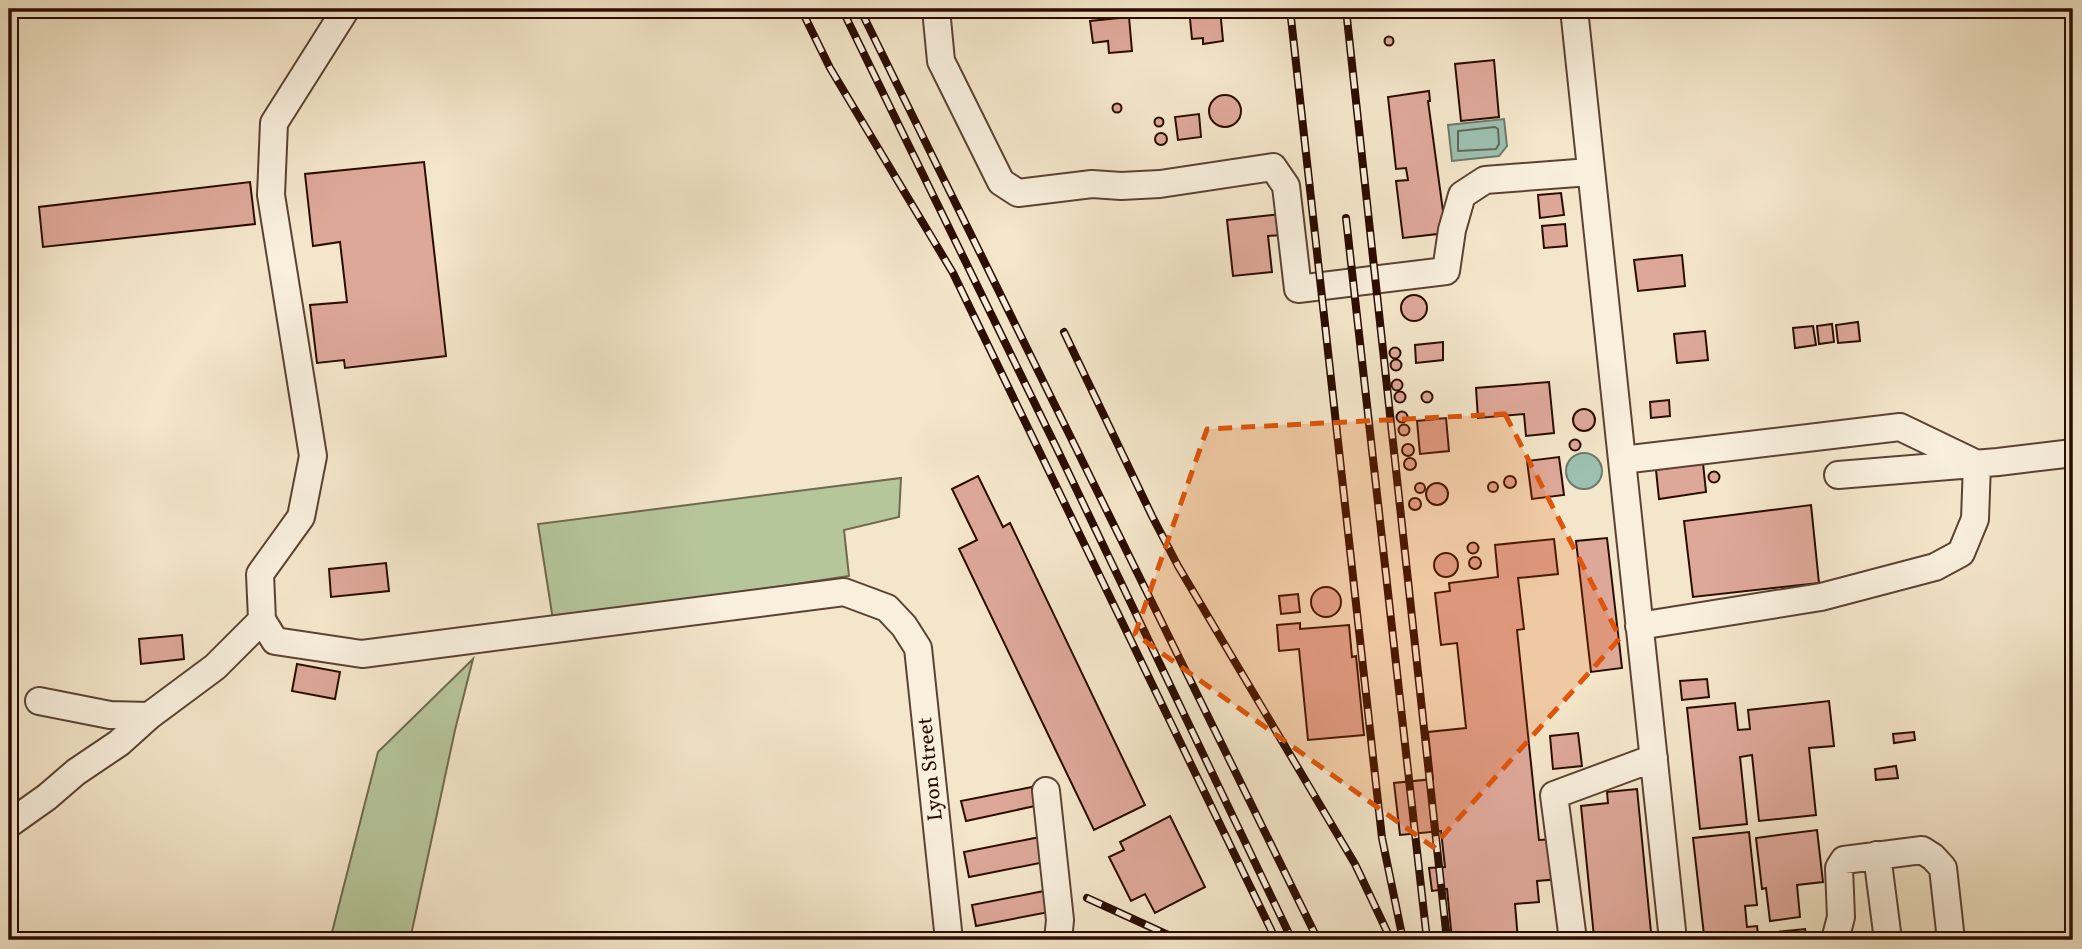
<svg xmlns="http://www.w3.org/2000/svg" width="2082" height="949" font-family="Vollkorn,serif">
<rect width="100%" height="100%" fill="#f4e6ca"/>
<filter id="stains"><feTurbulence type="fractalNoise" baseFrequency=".00286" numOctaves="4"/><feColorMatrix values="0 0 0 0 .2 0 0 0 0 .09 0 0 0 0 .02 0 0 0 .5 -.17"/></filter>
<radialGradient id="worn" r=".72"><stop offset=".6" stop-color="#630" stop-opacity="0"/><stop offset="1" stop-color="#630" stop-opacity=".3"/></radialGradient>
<path fill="#b6c69b" stroke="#70694e" stroke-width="2" d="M901,478l-2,39 -55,13 5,46 -296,44 -15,-96z
M473,659l-18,71 -45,210h-80l48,-188z"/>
<path fill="#9dc0b0" stroke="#6f786a" stroke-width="2" d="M1504,119l3,27 -8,10 -47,5 -4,-36z
M1566 471a18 18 0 1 1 36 0a18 18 0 1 1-36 0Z"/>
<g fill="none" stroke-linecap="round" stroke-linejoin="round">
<path stroke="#646658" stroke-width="2" d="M1495,127l3,2 1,15 -3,5 -38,2v-20z"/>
</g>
<path fill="#dea899" stroke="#2a0c00" stroke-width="2" d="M1189,9h31l3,32 -20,3v-6l-11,1z
M1129,17l3,34 -23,2 -1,-12 -15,2 -3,-22z
M1384.5 41a4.5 4.5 0 1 1 9 0a4.5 4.5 0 1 1-9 0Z
M1494,60l5,57 -38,4 -6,-57z
M1429,91l1,10h-2l18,132 -43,5 -7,-57 12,-1 -2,-12 -10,1 -8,-72z
M1209 111a16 16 0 1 1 32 0a16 16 0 1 1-32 0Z
M1112.5 108a4.5 4.5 0 1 1 9 0a4.5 4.5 0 1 1-9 0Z
M1199,114l2,23 -23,3 -3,-23z
M1154.5 122a4.5 4.5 0 1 1 9 0a4.5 4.5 0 1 1-9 0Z
M1155 139a6 6 0 1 1 12 0a6 6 0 1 1-12 0Z
M424,162l22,194 -101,12 -1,-8 -27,3 -7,-58 37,-3 -7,-60 -27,4 -8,-72z
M250,182l5,42 -212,23 -4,-40z
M1561,193l3,22 -24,3 -2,-23z
M1281,214l2,21 -15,1 4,36 -39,4 -6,-56z
M1565,224l2,22 -23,2 -2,-22z
M1682,255l3,31 -47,5 -4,-31z
M1401 308a13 13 0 1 1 26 0a13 13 0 1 1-26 0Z
M1858,322l2,19 -22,2 -2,-18z
M1832,324l2,18 -15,2 -2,-18z
M1813,326l3,19 -21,3 -2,-20z
M1705,331l3,29 -31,3 -3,-29z
M1443,342v18l-27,3 -1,-18z
M1389.5 353a5.5 5.5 0 1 1 11 0a5.5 5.5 0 1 1-11 0Z
M1390.5 365a5.5 5.5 0 1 1 11 0a5.5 5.5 0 1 1-11 0Z
M1391.5 385a5.5 5.5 0 1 1 11 0a5.5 5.5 0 1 1-11 0Z
M1549,382l5,51 -28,3 -2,-22 -46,4 -2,-30z
M1394.5 397a5.5 5.5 0 1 1 11 0a5.5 5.5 0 1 1-11 0Z
M1421.5 397a5.5 5.5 0 1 1 11 0a5.5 5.5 0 1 1-11 0Z
M1669,400l1,16 -19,2 -1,-16z
M1573 420a11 11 0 1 1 22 0a11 11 0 1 1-22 0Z
M1396.5 417a5.5 5.5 0 1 1 11 0a5.5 5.5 0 1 1-11 0Z
M1446,418l3,33 -29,3 -3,-33z
M1398.5 430a5.5 5.5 0 1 1 11 0a5.5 5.5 0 1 1-11 0Z
M1569.5 445a5.5 5.5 0 1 1 11 0a5.5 5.5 0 1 1-11 0Z
M1402 450a6 6 0 1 1 12 0a6 6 0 1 1-12 0Z
M1559,457l5,38 -32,4 -5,-38z
M1404 464a6 6 0 1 1 12 0a6 6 0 1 1-12 0Z
M1703,463l3,29 -47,7 -3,-29z
M1708.5 477a5.5 5.5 0 1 1 11 0a5.5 5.5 0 1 1-11 0Z
M1504 482a6 6 0 1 1 12 0a6 6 0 1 1-12 0Z
M978,476l25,51 7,-4 135,282 -51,25 -135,-281 18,-9 -25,-51z
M1488 487a5 5 0 1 1 10 0a5 5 0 1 1-10 0Z
M1415 488a5 5 0 1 1 10 0a5 5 0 1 1-10 0Z
M1426 494a11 11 0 1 1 22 0a11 11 0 1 1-22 0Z
M1409 504a6 6 0 1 1 12 0a6 6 0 1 1-12 0Z
M1811,505l8,78 -126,14 -9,-76z
M1607,538l15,130 -31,4 -15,-131z
M1554,539l4,35 -40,4 6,51 -7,1 22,210 17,-1 4,40 -23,2 2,21 -24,2 3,36h-66l-5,-51 -15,2 -3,-23 16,-1 -4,-36 -41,4 -6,-52 39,-4 -5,-47 38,-4 -9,-85 -16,2 -6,-52 15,-2 -1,-8 49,-6 -3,-32z
M1467.5 548a5.5 5.5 0 1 1 11 0a5.5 5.5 0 1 1-11 0Z
M1434 565a12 12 0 1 1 24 0a12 12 0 1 1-24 0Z
M1469 563a6 6 0 1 1 12 0a6 6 0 1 1-12 0Z
M386,563l3,28 -58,6 -2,-28z
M1311 602a15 15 0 1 1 30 0a15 15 0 1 1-30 0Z
M1298,594l2,18 -19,2 -2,-18z
M1300,623v6l49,-4 3,32 4,-1 8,79 -56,5 -9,-91 -20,2 -2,-26z
M182,635l2,24 -43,5 -2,-25z
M297,664l43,8 -5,27 -43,-8z
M1707,679l2,18 -27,3 -2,-19z
M1829,701l5,45 -25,2 7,67 -57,6 -7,-66 -12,2 7,67 -47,5 -13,-121 48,-5 3,27 12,-1 -2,-19z
M1914,732l1,8 -21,3 -1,-9z
M1578,733l4,33 -29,3 -3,-33z
M1896,766l2,12 -22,2 -1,-11z
M1032,787l3,19 -69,15 -5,-20z
M1637,789l14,143 -57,5 -13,-131 27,-3 -1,-11z
M1170,816l35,71 -50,26 -10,-19 -14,7 -22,-44 15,-7 -4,-8z
M1817,830l6,52 -26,3 3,32 -30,4 -4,-33 -4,1 -6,-51z
M1749,832l8,73 -12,1 2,21 10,-1 1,8 47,-5 2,11h-98l-1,-5h-4l-11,-97z
M1040,837l5,25 -76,15 -5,-25z
M1044,891l5,21 -73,14 -4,-21z"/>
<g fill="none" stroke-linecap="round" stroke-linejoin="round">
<g stroke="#5c4232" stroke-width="30">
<path id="minor" d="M346,9l-72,114 -3,72 42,261 -12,61 -41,57 2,46 13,21 87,13 482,-62 43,16 17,18 14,22 31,292
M936,9l5,52 60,121 17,11 74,-9 29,2 39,-2 113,-17 13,19 12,103 148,-18 6,-41 10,-35 23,-15 105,-8
M1574,9l99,931
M1622,460l278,-33 77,37 -2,55 -14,34 -26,14 -114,30 -182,29
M1838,475l160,-13 75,-9
M39,701l71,14 39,1 66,-49 47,-47
M1046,791l14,129 -2,20
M9,824l38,-27 29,-25 43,-29 30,-27
M1877,855l11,85
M1573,940l-19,-145 100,-37
M1835,940l6,-23 -2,-49 5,-8 78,-10 11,7 10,11 8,72"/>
</g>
<use href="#minor" stroke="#f8efdd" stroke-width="26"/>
<g stroke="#2a0c00" stroke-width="8">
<path id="rail" d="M801,9l29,59 123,205 323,667
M842,9l217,444 233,487
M860,9l458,931
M1290,9l92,829 21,102
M1346,9l101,931
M1346,218l81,722
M1064,332l88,184 26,50 177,298 36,76
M1087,898l92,42"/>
</g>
<use href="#rail" stroke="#f8efdd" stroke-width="5" stroke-dasharray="16" stroke-linecap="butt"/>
</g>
<path fill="#de550b" fill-opacity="0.2" stroke="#de550b" stroke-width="5" stroke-dasharray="14 9" stroke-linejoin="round" d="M1505,414l115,224 -187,209 -298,-213 72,-205z"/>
<g text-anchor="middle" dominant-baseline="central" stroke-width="5" stroke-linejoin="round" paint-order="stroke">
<g font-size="21" fill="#2a0c00" stroke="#f8efdd">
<text transform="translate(931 769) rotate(-96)">Lyon Street</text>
</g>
</g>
<rect width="2082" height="949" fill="none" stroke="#f4e6ca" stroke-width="35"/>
<rect x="10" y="10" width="2061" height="928" fill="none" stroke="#2a0c00" stroke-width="3.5"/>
<rect x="18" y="18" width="2047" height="914" fill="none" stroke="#2a0c00" stroke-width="2"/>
<rect width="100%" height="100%" filter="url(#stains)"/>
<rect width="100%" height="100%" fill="url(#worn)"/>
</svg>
